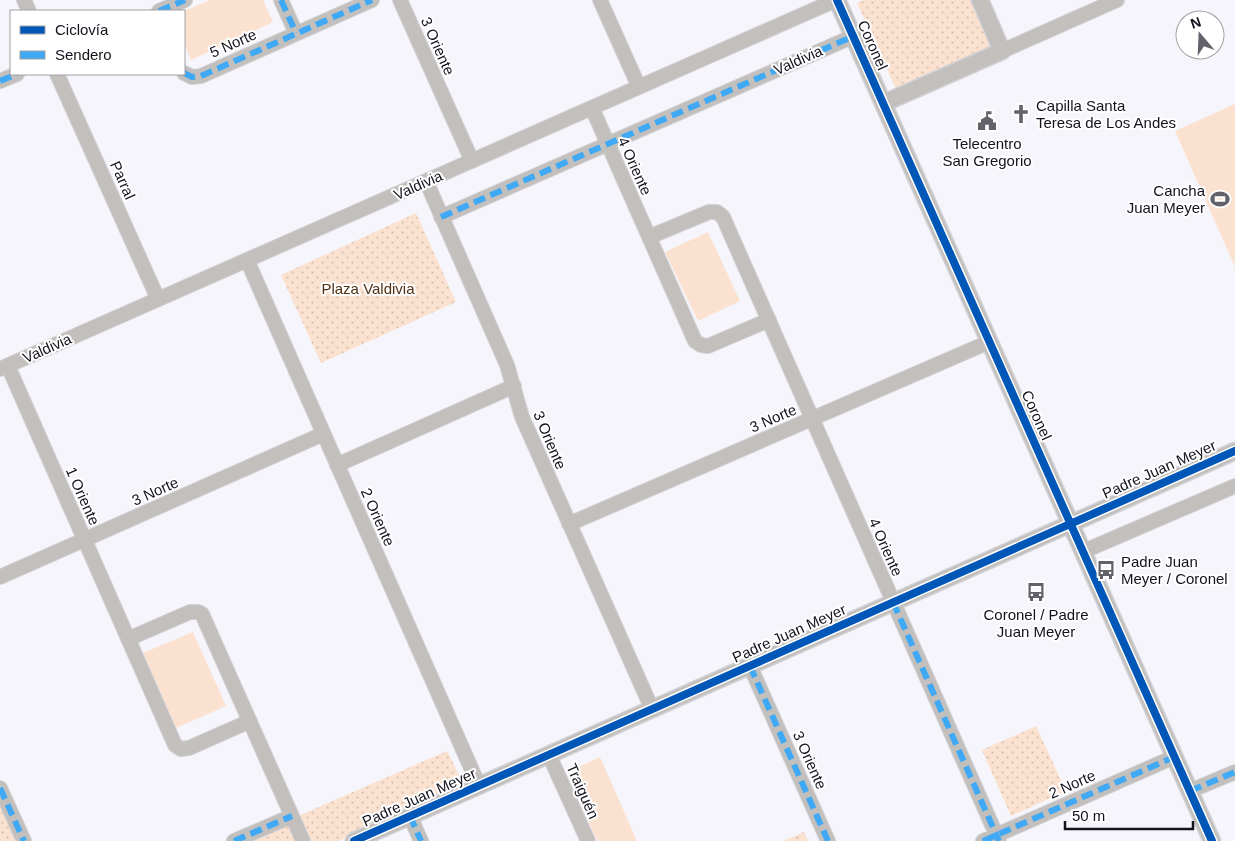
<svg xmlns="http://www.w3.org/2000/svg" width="1235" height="841" font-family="Arial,sans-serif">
<defs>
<pattern id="park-dots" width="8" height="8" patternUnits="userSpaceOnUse" patternTransform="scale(1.25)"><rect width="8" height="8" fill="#fbe2d0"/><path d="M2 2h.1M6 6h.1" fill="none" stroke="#d6c1b2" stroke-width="1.8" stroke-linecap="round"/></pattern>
</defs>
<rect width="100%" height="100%" fill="#f6f5fb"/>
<path fill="#fbe2d0" d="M210,0h53l10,22 -82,38 -7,-16v-33z
M1235,104v163l-60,-136z
M708,232l32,69 -42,20 -33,-69z
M193,632l33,74 -50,22 -33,-75z
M600,757l37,84h-40l-30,-69z"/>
<path fill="url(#park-dots)" d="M863,0h112l20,44 -99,45 -39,-86z
M416,213l40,89 -135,61 -40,-88z
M1036,726l30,65 -55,25 -29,-66z
M447,751l12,24 -2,11 -118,55h-98z
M0,796l20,45h-20z
M804,832l4,9h-25z"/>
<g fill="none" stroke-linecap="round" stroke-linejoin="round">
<g stroke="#d3d2d6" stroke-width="16">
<path id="minor" d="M24,0l5,11
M281,0l15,33
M400,0l72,161
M600,0l39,87
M159,11l26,-11
M1002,51l115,-51
M184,73l8,4 9,-1 171,-76
M57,74l101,225
M0,81l17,-7
M592,108l103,233 6,4 7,1 61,-26
M426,181l81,184 15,52 130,292
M441,217l413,-181
M649,237l60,-25h8l6,5 276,624
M247,260l232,526
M8,366l167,379 6,4 8,-1 61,-27
M0,369l836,-369
M337,465l177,-79
M569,524l420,-182
M1082,552l153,-66
M0,577l323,-143
M128,639l62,-27h8l4,2 101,227
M750,666l78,175
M549,755l39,86
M0,788l24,53
M1190,791l45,-19
M410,816l11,25
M234,841l58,-25
M983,841l191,-84"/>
</g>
<g stroke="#d3d2d6" stroke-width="19">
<path id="tertiary" d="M837,0l375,841
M884,103l118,-52 -22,-51
M354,841l881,-390"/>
</g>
<use href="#minor" stroke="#c2bfbd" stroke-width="14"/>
<use href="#tertiary" stroke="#c2bfbd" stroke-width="16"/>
<path stroke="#3fa9f5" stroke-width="6" stroke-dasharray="12 6" stroke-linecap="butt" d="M281,0l15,33
M159,11l26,-11
M184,73l8,4 9,-1 171,-76
M0,81l17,-7
M441,217l413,-181
M893,602l106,239
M750,666l78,175
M0,788l24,53
M1190,791l45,-19
M410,816l11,25
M234,841l58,-25
M983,841l191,-84"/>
<g stroke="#fff" stroke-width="11">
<path id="cycleway" d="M837,0l375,841
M354,841l881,-390"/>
</g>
<use href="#cycleway" stroke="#0057b8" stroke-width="8"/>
</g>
<defs>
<g id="church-bare" transform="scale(1.5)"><path d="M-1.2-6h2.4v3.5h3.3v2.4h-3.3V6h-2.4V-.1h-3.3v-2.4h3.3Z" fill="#63616a" stroke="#fff" stroke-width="2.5" paint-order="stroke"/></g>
<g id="civic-bare" transform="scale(1.5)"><path d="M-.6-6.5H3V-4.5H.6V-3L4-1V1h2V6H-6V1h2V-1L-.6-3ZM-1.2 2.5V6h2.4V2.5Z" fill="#63616a" stroke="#fff" stroke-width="2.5" paint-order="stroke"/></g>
<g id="stadium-bare" transform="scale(1.5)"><path d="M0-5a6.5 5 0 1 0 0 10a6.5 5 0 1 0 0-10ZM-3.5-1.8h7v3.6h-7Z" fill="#63616a" stroke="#fff" stroke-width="2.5" paint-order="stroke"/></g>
<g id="bus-bare" transform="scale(1.5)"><path d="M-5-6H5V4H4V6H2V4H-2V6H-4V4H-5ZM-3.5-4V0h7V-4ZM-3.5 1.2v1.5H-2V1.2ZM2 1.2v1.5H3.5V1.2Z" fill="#63616a" stroke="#fff" stroke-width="2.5" paint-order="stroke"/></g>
</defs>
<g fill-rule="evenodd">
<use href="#church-bare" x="1021" y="114"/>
<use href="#civic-bare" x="987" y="121"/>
<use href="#stadium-bare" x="1220" y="199"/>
<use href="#bus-bare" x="1106" y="570"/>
<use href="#bus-bare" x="1036" y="592"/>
</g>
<g text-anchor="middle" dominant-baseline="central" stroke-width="4" stroke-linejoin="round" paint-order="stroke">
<g font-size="15" fill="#14121c" stroke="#fff">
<text transform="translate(233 43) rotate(-24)">5 Norte</text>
<text transform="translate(873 45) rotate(66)">Coronel</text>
<text transform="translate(438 46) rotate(66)">3 Oriente</text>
<text transform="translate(798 60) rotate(-24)">Valdivia</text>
<text transform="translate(635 166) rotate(66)">4 Oriente</text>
<text transform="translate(123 180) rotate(66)">Parral</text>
<text transform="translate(418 185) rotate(-24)">Valdivia</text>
<text transform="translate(47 348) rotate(-24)">Valdivia</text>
<text transform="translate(1037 415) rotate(66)">Coronel</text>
<text transform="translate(773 418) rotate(-23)">3 Norte</text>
<text transform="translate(550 440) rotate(67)">3 Oriente</text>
<text transform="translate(1159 469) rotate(-24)">Padre Juan Meyer</text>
<text transform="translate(155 491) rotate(-24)">3 Norte</text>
<text transform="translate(83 496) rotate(66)">1 Oriente</text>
<text transform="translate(378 517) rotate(66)">2 Oriente</text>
<text transform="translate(886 547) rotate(66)">4 Oriente</text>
<text transform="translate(789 633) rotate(-24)">Padre Juan Meyer</text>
<text transform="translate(810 760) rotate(66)">3 Oriente</text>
<text transform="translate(1072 784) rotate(-24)">2 Norte</text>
<text transform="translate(583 791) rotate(66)">Traiguén</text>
<text transform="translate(419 797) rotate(-24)">Padre Juan Meyer</text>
</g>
<g font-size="15" fill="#14121c" stroke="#fff" text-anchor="start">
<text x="1036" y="105">Capilla Santa<tspan x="1036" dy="17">Teresa de Los Andes</tspan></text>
<text x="987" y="143" text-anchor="middle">Telecentro<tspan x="987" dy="17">San Gregorio</tspan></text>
<text x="1205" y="190" text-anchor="end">Cancha<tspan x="1205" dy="17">Juan Meyer</tspan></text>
<text x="1121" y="561">Padre Juan<tspan x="1121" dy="17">Meyer / Coronel</tspan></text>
<text x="1036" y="614" text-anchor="middle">Coronel / Padre<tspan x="1036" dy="17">Juan Meyer</tspan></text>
</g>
<g font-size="15" fill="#503113" stroke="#fff">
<text x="368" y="288">Plaza Valdivia</text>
</g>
</g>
<rect x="10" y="10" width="175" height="65" fill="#ffffff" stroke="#a1a0a4"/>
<rect x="20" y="26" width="25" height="8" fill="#0057b8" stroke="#a1a0a4"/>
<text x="55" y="35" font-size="15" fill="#14121c">Ciclovía</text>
<rect x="20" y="51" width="25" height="8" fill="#3fa9f5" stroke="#a1a0a4"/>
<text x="55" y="60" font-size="15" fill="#14121c">Sendero</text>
<g transform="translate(1200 35) rotate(341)"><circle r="24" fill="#ffffff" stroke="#a1a0a4"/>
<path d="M0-4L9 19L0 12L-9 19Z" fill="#63616a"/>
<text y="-8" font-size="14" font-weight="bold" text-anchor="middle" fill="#14121c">N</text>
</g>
<path d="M1065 821v8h128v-8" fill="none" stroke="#14121c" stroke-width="2.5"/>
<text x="1072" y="821" font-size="15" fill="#14121c" stroke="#ffffff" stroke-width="4" paint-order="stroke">50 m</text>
</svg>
